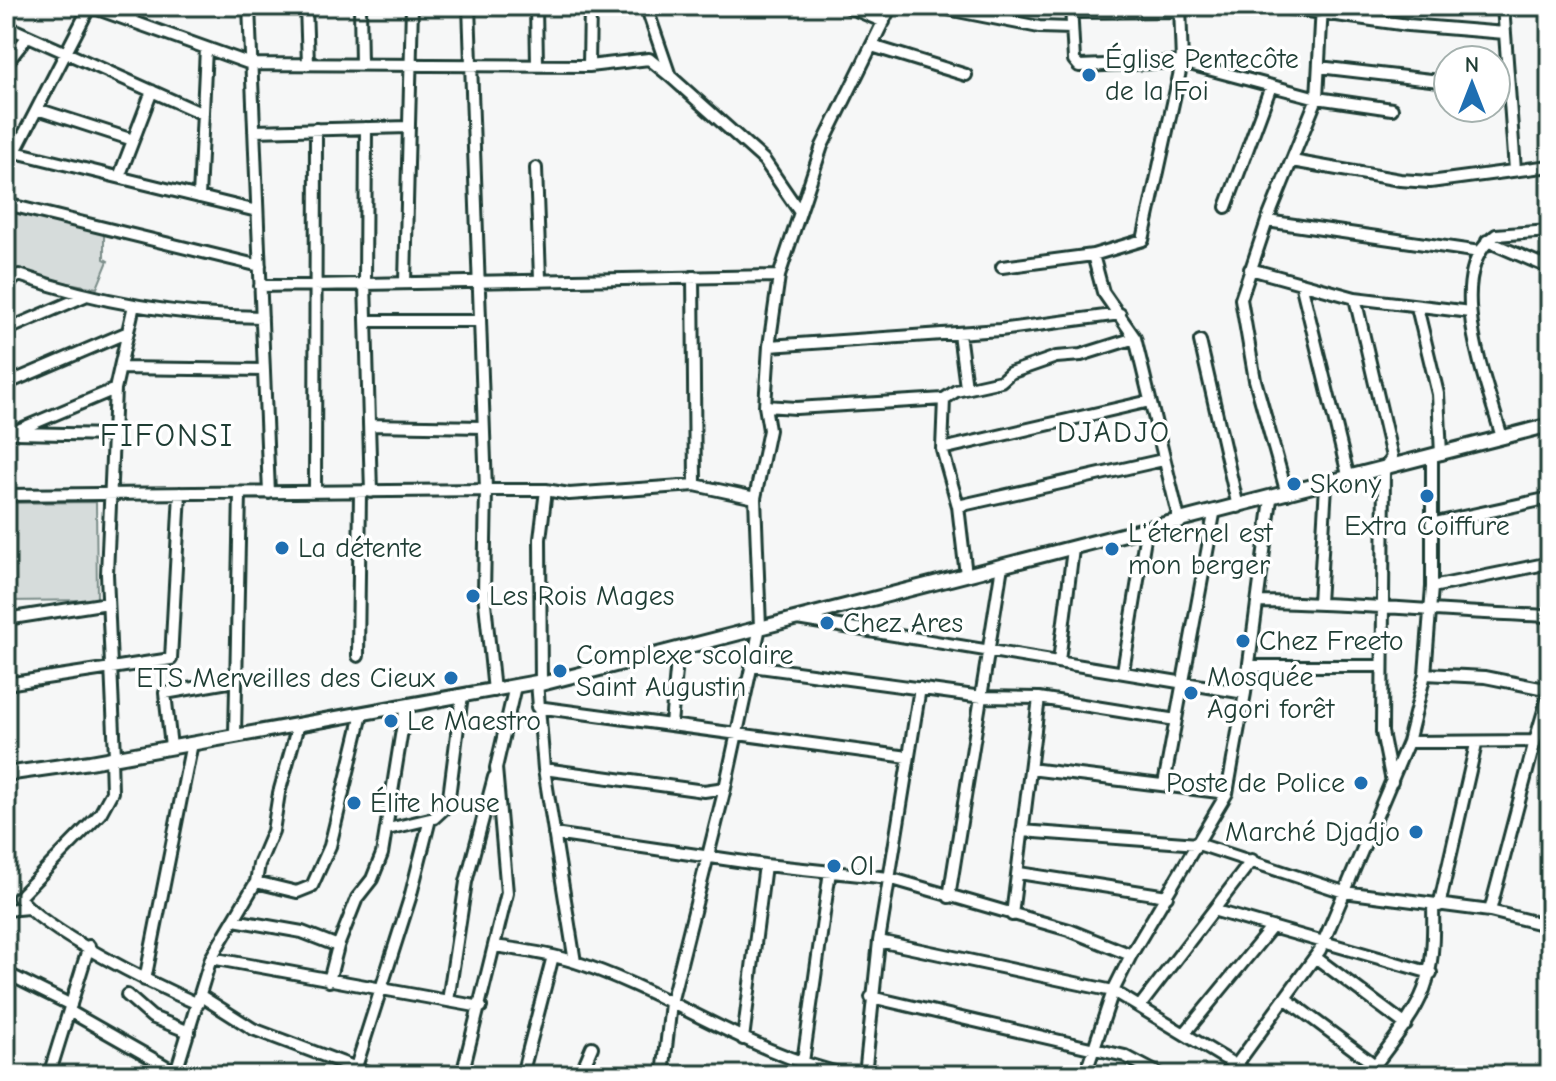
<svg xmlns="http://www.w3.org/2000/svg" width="1556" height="1081" font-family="'Comic Neue',sans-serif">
<rect width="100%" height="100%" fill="#f6f7f7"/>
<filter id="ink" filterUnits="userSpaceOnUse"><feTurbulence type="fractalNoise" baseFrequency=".0125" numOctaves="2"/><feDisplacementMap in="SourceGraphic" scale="16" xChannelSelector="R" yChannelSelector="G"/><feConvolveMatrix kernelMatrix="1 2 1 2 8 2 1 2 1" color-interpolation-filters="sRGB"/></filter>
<g filter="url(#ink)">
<path fill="#d6dcdb" stroke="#7a8c88" stroke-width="2" d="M6,207l17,7 81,15v30l4,2 -11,27 -75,-13 -16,15z
M96,502l1,98 -91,1v-98z"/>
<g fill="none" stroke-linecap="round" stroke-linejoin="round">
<g stroke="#1f3d34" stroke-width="16">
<path id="minor" d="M89,6l162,58 338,2 60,-7 21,17
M249,6l20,487
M306,6l2,58
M360,6l1,58
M469,6l17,484 -2,103 10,98
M536,6l1,58
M646,6l24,70 94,84 35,51
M846,6l38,16
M932,6l107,21 33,1
M1071,6l3,54 5,6 103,-4 135,36 75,11
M1072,6l6,6 101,-1
M1272,6l136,19 97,8
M1503,6l12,164
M131,21l5,-15
M6,26l197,88
M872,46l94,29
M6,64l22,-28
M589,66l1,-60
M1319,67l129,15
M37,109l96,31
M366,128l-1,155 6,209
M254,131l155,-4
M15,152l242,59
M1292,161l108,19 30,2 120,-16
M536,168l4,110
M6,169l84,-163
M119,177l33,-86
M199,197l7,-149
M6,204l254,62
M1226,207l45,-121
M1267,221l213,31
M1487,241l63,27
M1093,255l10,37 32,46 45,185
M1002,267l91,-12 50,-15 39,-178 -2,-56
M1250,269l105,29 115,14
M693,277l2,208
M405,282l7,-276
M1301,283l48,196
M6,285l13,-10c78,27 160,41 243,42
M260,286l519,-10
M1355,298l37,159 -8,12 -2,263 10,50
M1417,307l21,87 3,60
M366,321h112
M6,330l79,-34
M959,333l7,54
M1200,341l38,166
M769,346l231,-16 120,-16
M120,368l144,2
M6,384l122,-52
M944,399l-2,50 16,57 8,69
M765,406l31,2 148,-9 12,-8 45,-10 9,-8 46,-16 25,-2 54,-17
M369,425l114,2
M11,433l104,-44
M16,433l98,2
M1502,438c-13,-51 -62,-164 -6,-203l54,-4
M942,449l208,-48
M315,492l1,-363
M1287,494l-32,-114 -14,-81 26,-78 50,-123 5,-92
M6,495l480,-5h60l23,4 126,-9 60,13
M958,506l205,-46
M1431,524l119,-26
M1432,587l118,-24
M1257,602c98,1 195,11 293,14
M1319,603l7,-118
M6,619l102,-16
M797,619l448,74
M358,656l2,-164
M1059,661l14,-112
M752,666l230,31 57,1 137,22
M1249,666h132
M1123,671l23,-139
M1425,674l60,3 65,13
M537,682l7,87 31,193
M6,684l165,-25 9,-166
M541,684l-1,-145 6,-49
M537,707l371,50
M671,724l7,-74
M235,735l5,-242
M1408,742l127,-1 15,-51
M171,747l-6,-54 69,-12
M115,756l-8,-182 8,-185 19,-84
M111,757l1,35 -12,22 -81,83c24,34 138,89 179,107
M544,769l160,22 21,-3
M1030,769l197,24
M1164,784l50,-270
M388,829l46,-11 14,-13 14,-110
M1022,831l176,13 146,48 146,19 60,15
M554,834l211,31 124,13 180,52 62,25
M1019,873l148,23
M256,882l41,10 15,-6 18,-40 32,-132
M949,897l53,-331
M1439,906l37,-162
M6,910l22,-2
M1216,911l215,62
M1490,911l45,-170
M1012,915l27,-217
M234,920l68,12 36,14
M879,941l234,50 139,84
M495,946c25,4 52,7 77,15 96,30 177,93 276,114
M1315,957l91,68
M211,958l237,43
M6,973l65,32
M145,980l47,-237
M329,981l9,-35 19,-48 15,-19 10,-25 24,-149
M127,995l25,22 37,15
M201,996l52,33 122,46
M871,997l254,59 36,19
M1285,998l90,67 -9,10
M1140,1006l112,-146
M481,1007l-33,-6 18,-119 28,-105
M69,1011l107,61 25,3
M1185,1033l87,-106
M743,1039l22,-174
M803,1062l27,-191
M1375,1065c49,-65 60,-77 58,-160
M356,1067l54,-169 20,-79
M49,1075l40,-129
M175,1075l36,-117 45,-76 3,-18 14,-33 6,-38 19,-68
M462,1075l45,-182 -11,-125 19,-82
M522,1075l31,-119
M580,1075l12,-28
M663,1075l8,-72 54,-215 35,-161 -5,-129 14,-68 -4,-24 4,-60 10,-70 43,-130 69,-140
M865,1075l14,-134 41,-253
M1085,1075l28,-84 18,-36 96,-162 18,-100 26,-194
M1229,1075l91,-125 88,-208 17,-68 7,-87v-130"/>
</g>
<g stroke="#1f3d34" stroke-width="18">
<path id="major" d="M6,774l84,-12 447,-80 4,2 1009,-259"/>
</g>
<use href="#minor" stroke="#fff" stroke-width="10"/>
<use href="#major" stroke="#fff" stroke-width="12"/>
</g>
</g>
<g fill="#1f6fb2" stroke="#fff" stroke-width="3">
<circle cx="1089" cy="75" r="8"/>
<circle cx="1294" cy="484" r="8"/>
<circle cx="1427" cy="496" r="8"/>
<circle cx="282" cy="548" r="8"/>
<circle cx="1112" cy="549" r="8"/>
<circle cx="473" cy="596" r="8"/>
<circle cx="827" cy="623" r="8"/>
<circle cx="1243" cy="641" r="8"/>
<circle cx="560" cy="671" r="8"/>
<circle cx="451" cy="678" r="8"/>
<circle cx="1191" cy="693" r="8"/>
<circle cx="391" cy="721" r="8"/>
<circle cx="1361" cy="783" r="8"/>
<circle cx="354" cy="803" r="8"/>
<circle cx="1416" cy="832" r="8"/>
<circle cx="834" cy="866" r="8"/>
</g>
<g text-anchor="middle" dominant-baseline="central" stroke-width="7" stroke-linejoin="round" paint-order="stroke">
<g font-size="28" fill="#1f3d34" stroke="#fff" text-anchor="start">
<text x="1105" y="59">Église Pentecôte<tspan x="1105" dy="32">de la Foi</tspan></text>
<text x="1310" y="484">Skony</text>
<text x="1427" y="526" text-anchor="middle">Extra Coiffure</text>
<text x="1128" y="533">L'éternel est<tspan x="1128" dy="32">mon berger</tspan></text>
<text x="298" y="548">La détente</text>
<text x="489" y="596">Les Rois Mages</text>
<text x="843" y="623">Chez Ares</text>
<text x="1259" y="641">Chez Freeto</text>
<text x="576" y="655">Complexe scolaire<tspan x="576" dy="32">Saint Augustin</tspan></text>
<text x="1207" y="677">Mosquée<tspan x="1207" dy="32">Agori forêt</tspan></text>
<text x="435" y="678" text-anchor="end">ETS Merveilles des Cieux</text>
<text x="407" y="721">Le Maestro</text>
<text x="1345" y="783" text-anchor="end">Poste de Police</text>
<text x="370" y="803">Élite house</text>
<text x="1400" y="832" text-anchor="end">Marché Djadjo</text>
<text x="850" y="866">Ol</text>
</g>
<g font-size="30" letter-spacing="2" fill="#1f3d34" stroke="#fff">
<text x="1114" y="432">DJADJO</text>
</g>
<g font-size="32" letter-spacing="2" fill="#1f3d34" stroke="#fff">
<text x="167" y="435">FIFONSI</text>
</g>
</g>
<rect width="1556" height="1081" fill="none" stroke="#fff" stroke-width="32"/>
<rect x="16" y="16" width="1524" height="1049" fill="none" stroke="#1f3d34" stroke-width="3" filter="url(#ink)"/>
<g transform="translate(1472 84)"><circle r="38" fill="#ffffff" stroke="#a5b1ae" stroke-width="2"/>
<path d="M0-6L14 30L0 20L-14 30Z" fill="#1f6fb2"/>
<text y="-12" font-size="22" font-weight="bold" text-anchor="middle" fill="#1f3d34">N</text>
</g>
</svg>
